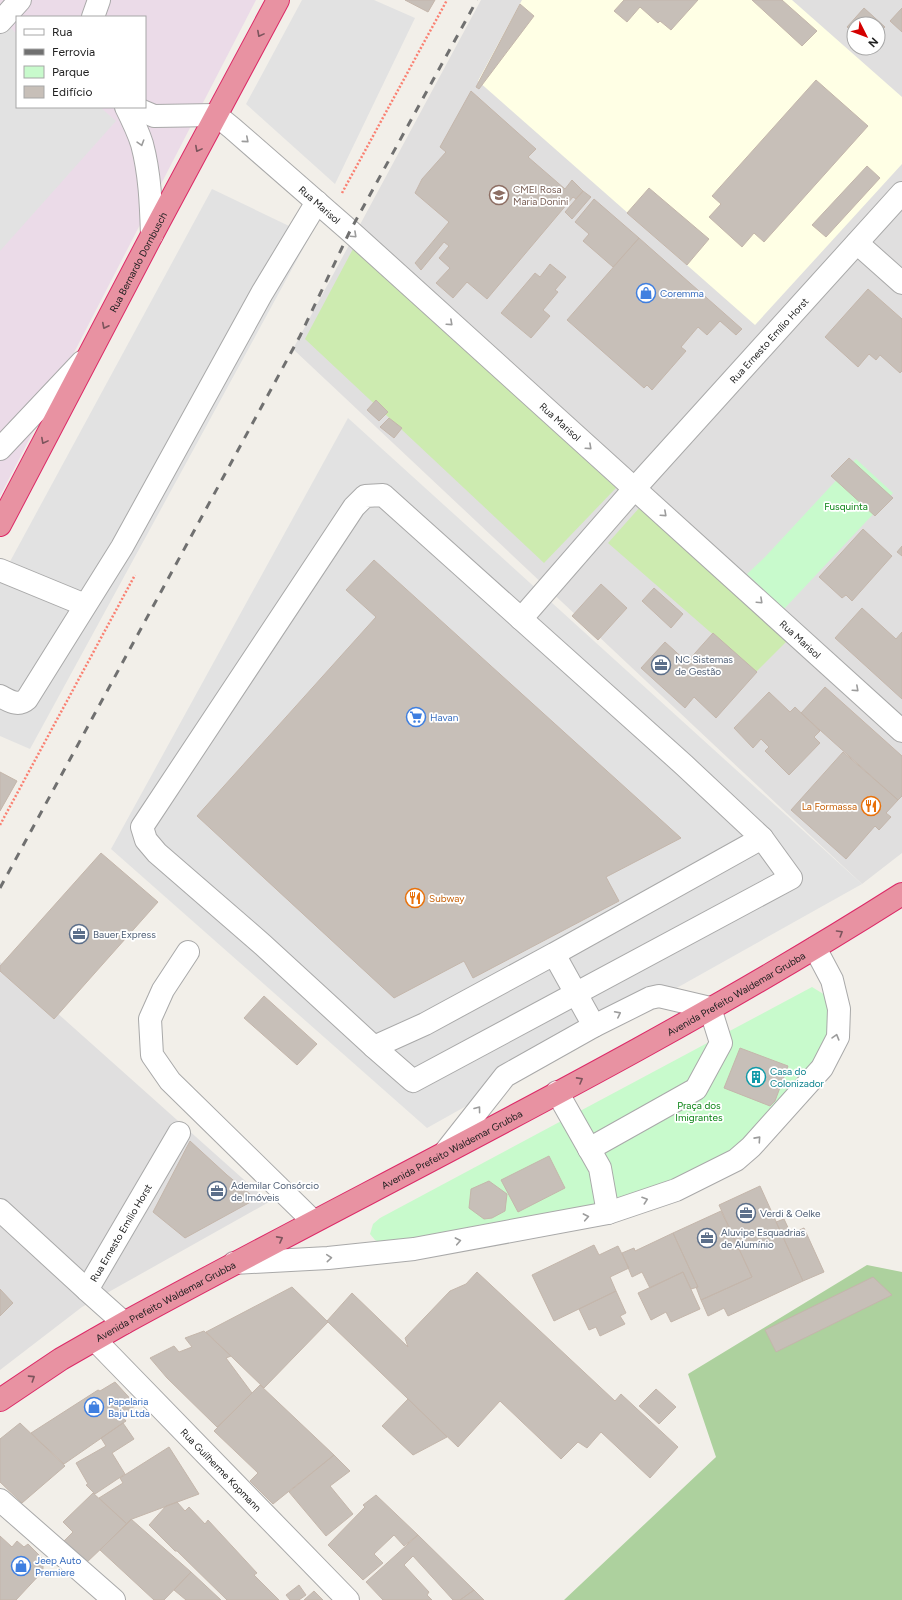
<svg xmlns="http://www.w3.org/2000/svg" width="902" height="1600" font-family="Figtree,sans-serif">
<rect width="100%" height="100%" fill="#f2efe9"/>
<path fill="#e0dfdf" fill-rule="evenodd" d="M481,0h421v853l-40,31 -569,-535zM854,24h24v24h-24z
M0,962l269,240 -187,105 -82,63z"/>
<path fill="#ebdbe8" fill-rule="evenodd" d="M0,0h256l-256,496zM17,17h128v90h-128z"/>
<path fill="#ffffe5" d="M522,0h270l110,97v67l-147,161 -277,-244z"/>
<path fill="#cdebb0" d="M354,247l262,241 -72,75 -239,-224z
M640,507l147,134 -31,31 -148,-129z"/>
<path fill="#add19e" d="M867,1265l35,7v328h-338l152,-143 -28,-83z"/>
<path fill="#c8facc" d="M856,459l37,34 -109,116 -37,-35 18,-17z
M812,987l13,8 5,6v42l-80,100 -107,53 -60,16 -200,32 -8,-4 -5,-6 3,-10 7,-6z"/>
<path fill="#e2e2e2" d="M302,0h72l41,18 -80,166 -89,-80z
M0,18l17,16v73h83l16,14 -116,130z
M212,189l98,47 -280,513 -30,-13v-156z
M348,418l514,466 -435,244 -316,-279z"/>
<path fill="#c7bfb8" stroke="#c4b6ab" d="M405,0h30l-7,12z
M624,0h74l-27,30 -11,-9 -2,2 -18,-16 -13,15 -13,-11z
M752,0h30l35,31 -15,15z
M520,4l14,12 -55,73 -3,-2z
M864,8l21,19 -7,7v-10h-24v9l-7,-6z
M902,8v24l-12,-11z
M816,80l52,46 -104,116 -10,-9 -12,14 -33,-30 12,-13 -9,-8z
M471,91l65,58 -8,8 37,32 7,-9 11,11 -7,8 -3,-2 -86,102 -20,-17 -14,16 -17,-15 14,-15 -11,-10 10,-12 -5,-4 -23,28 -6,-7 34,-41 -34,-29 7,-14 24,-27 -6,-5z
M867,166l13,12 -54,59 -14,-12z
M649,188l60,51 -22,26 -60,-52z
M583,191l8,6 -19,22 -7,-7z
M594,199l45,39 -26,29 -30,-26 6,-7 -14,-12z
M639,238l103,91 -6,6 -16,-14 -13,14 -9,-8 -17,20 5,4 -34,39 -5,-5 -3,3 -77,-68z
M550,264l16,13 -11,13 3,2 -15,18 7,6 -19,22 -30,-25 34,-40 5,4z
M868,289l34,30v52l-2,2 -20,-18 -4,5 -7,-6 -11,13 -33,-30z
M376,400l12,12 -9,9 -12,-11z
M389,418l13,10 -8,10 -14,-11z
M849,458l44,40 -18,18 -44,-40z
M863,529l29,27 -40,45 -6,-6 -4,3 -23,-21z
M902,546v10l-5,-4z
M374,560l307,278 -75,39 13,24 -146,77 -9,-17 -70,37 -197,-182 179,-199 -30,-27z
M601,584l26,24 -29,32 -26,-24z
M654,588l29,26 -12,14 -29,-27z
M862,608l34,31 6,-7v67l-67,-61z
M713,633l44,39 -41,46 -22,-21 -9,11 -44,-40 24,-26 22,20z
M825,687l77,69v40l-4,4 -97,-87z
M769,692l21,20 5,-5 25,24 -6,6 6,6 -31,32 -24,-24 4,-4 -8,-8 -8,9 -19,-20z
M843,752l55,48 -12,13 5,4 -12,13 -4,-4 -29,33 -55,-49z
M0,772l17,9 -17,30z
M101,853l57,49 -104,117 -54,-48v-5z
M264,996l53,48 -20,21 -53,-47z
M740,1048l48,18 -13,35 -5,5 -46,-18z
M190,1141l37,34 29,24 -71,39 -32,-26z
M549,1156l16,32 -47,24 -17,-32z
M489,1181l18,13 -2,17 -13,7 -8,1 -15,-11 2,-19z
M760,1186l43,95 -75,35 -4,-8 -16,8 -7,-16 51,-23 -33,-72z
M721,1211l31,66 -51,23 -5,-13h2l-25,-54z
M784,1219l7,15 13,-6 20,44 -21,9 -27,-59z
M673,1233l25,54 -7,2 -8,-17 -33,16 -8,-16 -10,5 -10,-24 12,-5 1,3z
M594,1245l5,10 19,-9 11,22 -19,9 6,14 -62,30 -22,-46z
M477,1272l138,129 6,-7 57,53 -28,31 -49,-46 -14,16 -9,-6 -17,17 -61,-58 -42,46 -131,-126 25,-28 56,54 -3,-9 45,-47 16,-7z
M683,1272l17,37 -29,13 -5,-10 -15,8 -13,-27z
M873,1277l19,18 -116,57 -11,-22z
M292,1287l36,35 -64,66 -58,-56z
M0,1289l13,14 -13,13z
M616,1291l10,22 -6,3 5,8 -25,12 -4,-9 -7,3 -10,-21z
M204,1331l27,25 -5,2 26,35 -35,34 -50,-49 -17,-20 24,-12 5,6 13,-5 -7,-9z
M115,1382l21,23 -14,11 4,5 -3,2 -59,41 -33,-31 67,-43 2,1z
M260,1385l74,70 -61,49 -23,-23 8,-8 -44,-42z
M656,1389l20,18 -17,17 -20,-18z
M408,1399l39,38 -34,18 -31,-29z
M20,1423l45,43 -43,37 -22,-21v-43z
M123,1423l11,16 -22,14 13,21 -30,20 -9,-9 2,-1 -12,-21 30,-17 -5,-8z
M169,1447l30,47 -67,25 -5,5 -28,-26 24,-15 -3,-5z
M334,1455l16,16 -20,15 23,28 -27,22 -37,-44z
M93,1493l34,31 -42,40 -22,-22 10,-10 -10,-10z
M376,1495l42,40 -14,11 -10,-11 -20,19 9,9 -20,17 -35,-35 37,-38 -2,-2z
M177,1502l8,9 4,-4 16,17 3,-4 49,53 -3,2 25,25h-52l-50,-49h-2l-26,-26 17,-19z
M131,1519l60,53 -27,28h-10l-54,-50z
M418,1535l56,55 -14,10h-7l-40,-44 -9,9 25,27 -2,3 5,5h-49l-17,-18z
M0,1536l12,11 5,-6 7,6 4,-3 13,13 2,5v9l-27,29h-16z
M191,1572l30,28h-35l-12,-10z
M299,1585l7,10 -7,5h-9l-4,-5z
M474,1590l10,10h-24z
M314,1591l9,9h-19z"/>
<g fill="none" stroke-linecap="round" stroke-linejoin="round">
<g stroke="#a9a9a9" stroke-width="24">
<g id="minor">
<path d="M93,17l6,-17"/>
<path d="M0,22l20,-22"/>
<path d="M126,107c6,12 12,24 16,37 8,30 9,61 10,91"/>
<path id="s1" d="M133,107l21,9 62,-1 16,13 118,103 552,500"/>
<path d="M857,243l45,40"/>
<path d="M0,449l82,-87"/>
<path d="M0,570l85,35"/>
<path id="s2" d="M521,619l114,-131 267,-295"/>
<path d="M0,696c10,5 18,11 27,3l95,-152 140,-254 55,-91"/>
<path d="M188,952l-25,38 -13,29 2,36 18,26 143,140"/>
<path d="M554,954l-129,70 -51,23 -111,-102 -106,-92 -11,-13 -4,-13 212,-320 11,-11 18,-1 301,270 78,73 -208,116 40,72"/>
<path d="M374,1047l39,34 378,-203 -29,-40"/>
<path d="M557,1092l43,76 8,45"/>
<path d="M446,1151l59,-75 89,-50 56,-28 9,-2 51,12 11,35 -25,46 -107,60"/>
<path d="M0,1210l87,80"/>
<path d="M234,1263l94,-5 86,-9 194,-36 68,-23 60,-30 15,-13 71,-79 16,-31 1,-28 -7,-29 -17,-32"/>
<path id="s3" d="M124,1323l-37,-33 92,-157"/>
<path id="s4" d="M95,1340l253,260"/>
<path d="M0,1500l114,100"/>
</g>
</g>
<g stroke="#dc2a67" stroke-width="24">
<g id="highway">
<path id="s5" d="M0,525l152,-290 126,-235"/>
<path id="s6" d="M0,1400l61,-41 63,-36c260,-142 528,-270 778,-429"/>
</g>
</g>
<path stroke="#fa8072" stroke-width="2.5" stroke-dasharray="2 2" stroke-linecap="butt" d="M342,193l105,-193
M0,825l135,-250"/>
<use href="#minor" stroke="#fff" stroke-width="22"/>
<use href="#highway" stroke="#e892a2" stroke-width="22"/>
<path stroke="#707070" stroke-width="3" stroke-dasharray="8 8" stroke-linecap="butt" d="M0,888l300,-552 50,-105 127,-231"/>
</g>
<defs><path id="oneway-chevron" d="M-2-3.5L2.5 0L-2 3.5" fill="none" stroke-width="1.6" stroke-linecap="round" stroke-linejoin="round"/></defs>
<g stroke="#7b545c">
<use href="#oneway-chevron" transform="translate(260 34) rotate(118)"/>
<use href="#oneway-chevron" transform="translate(198 149) rotate(118)"/>
<use href="#oneway-chevron" transform="translate(105 326) rotate(117)"/>
<use href="#oneway-chevron" transform="translate(44 441) rotate(118)"/>
<use href="#oneway-chevron" transform="translate(840 933) rotate(-31)"/>
<use href="#oneway-chevron" transform="translate(580 1080) rotate(-29)"/>
<use href="#oneway-chevron" transform="translate(280 1239) rotate(-28)"/>
<use href="#oneway-chevron" transform="translate(32 1378) rotate(-33)"/>
</g>
<g stroke="#9c9c9c">
<use href="#oneway-chevron" transform="translate(246 140) rotate(41)"/>
<use href="#oneway-chevron" transform="translate(141 143) rotate(73)"/>
<use href="#oneway-chevron" transform="translate(354 235) rotate(43)"/>
<use href="#oneway-chevron" transform="translate(450 323) rotate(42)"/>
<use href="#oneway-chevron" transform="translate(589 447) rotate(42)"/>
<use href="#oneway-chevron" transform="translate(664 514) rotate(42)"/>
<use href="#oneway-chevron" transform="translate(760 601) rotate(43)"/>
<use href="#oneway-chevron" transform="translate(856 689) rotate(42)"/>
<use href="#oneway-chevron" transform="translate(618 1014) rotate(-27)"/>
<use href="#oneway-chevron" transform="translate(836 1037) rotate(-74)"/>
<use href="#oneway-chevron" transform="translate(478 1109) rotate(-53)"/>
<use href="#oneway-chevron" transform="translate(758 1139) rotate(-48)"/>
<use href="#oneway-chevron" transform="translate(645 1200) rotate(-19)"/>
<use href="#oneway-chevron" transform="translate(586 1217) rotate(-11)"/>
<use href="#oneway-chevron" transform="translate(458 1241) rotate(-11)"/>
<use href="#oneway-chevron" transform="translate(329 1258) rotate(-5)"/>
</g>
<defs>
<g id="school-ring" transform="scale(1)"><circle r="9.5" fill="#fff" stroke="#8d6e63" stroke-width="1.5"/><path d="M0-5L7-2L0 1L-7-2ZM-4 1L0 2.5L4 1V4Q0 6-4 4Z" fill="#8d6e63"/></g>
<g id="shop-ring" transform="scale(1)"><circle r="9.5" fill="#fff" stroke="#3f7fe0" stroke-width="1.5"/><path d="M-5-2.5h2.3a2.7 3.5 0 0 1 5.4 0H5L5.5 6h-11ZM-1.5-2.5h3a1.5 2.3 0 0 0-3 0Z" fill="#3f7fe0"/></g>
<g id="office-ring" transform="scale(1)"><circle r="9.5" fill="#fff" stroke="#5c6f8a" stroke-width="1.5"/><path d="M-6-3h4V-5.5h4V-3h4V5H-6ZM-1-4.5V-3h2v-1.5ZM-6 0V1H6V0Z" fill="#5c6f8a"/></g>
<g id="supermarket-ring" transform="scale(1)"><circle r="9.5" fill="#fff" stroke="#3f7fe0" stroke-width="1.5"/><path d="M-6-5.5h2.5l.6 2H6L4.5 2H-2.5L-4.4-4H-6ZM-1.5 3.2a1.3 1.3 0 1 0 .1 0ZM3 3.2a1.3 1.3 0 1 0 .1 0Z" fill="#3f7fe0"/></g>
<g id="restaurant-ring" transform="scale(1)"><circle r="9.5" fill="#fff" stroke="#e8710a" stroke-width="1.5"/><path d="M-5-6h1v4h1v-4h1v4h1v-4h1v5L-1.5 .5V6h-2V.5L-5-1ZM5-6V6H3V1.5H1.5Q1.5-4 5-6Z" fill="#e8710a"/></g>
<g id="building-ring" transform="scale(1)"><circle r="9.5" fill="#fff" stroke="#0f9aa8" stroke-width="1.5"/><path d="M-4-6H4V6H1V3H-1V6H-4ZM-2.5-4.3h1.7v1.8h-1.7ZM.8-4.3h1.7v1.8H.8ZM-2.5-1h1.7V.8h-1.7ZM.8-1h1.7V.8H.8Z" fill="#0f9aa8"/></g>
</defs>
<g fill-rule="evenodd">
<use href="#school-ring" x="499" y="195"/>
<use href="#shop-ring" x="646" y="293"/>
<use href="#office-ring" x="661" y="665"/>
<use href="#supermarket-ring" x="416" y="717"/>
<use href="#restaurant-ring" x="871" y="806"/>
<use href="#restaurant-ring" x="415" y="898"/>
<use href="#office-ring" x="79" y="934"/>
<use href="#building-ring" x="756" y="1077"/>
<use href="#office-ring" x="217" y="1191"/>
<use href="#office-ring" x="746" y="1213"/>
<use href="#office-ring" x="707" y="1238"/>
<use href="#shop-ring" x="94" y="1407"/>
<use href="#shop-ring" x="21" y="1566"/>
</g>
<g text-anchor="middle" dominant-baseline="central" stroke-width="3.5" stroke-linejoin="round" paint-order="stroke">
<g font-size="10" fill="#785e54" stroke="#fff" text-anchor="start">
<text x="513" y="189">CMEI Rosa<tspan x="513" dy="12">Maria Donini</tspan></text>
</g>
<g font-size="10" fill="#222" stroke="#fff">
<text stroke="none"><textPath href="#s1" startOffset="222">Rua Marisol</textPath></text>
<text stroke="none"><textPath href="#s5" startOffset="297">Rua Bernardo Dornbusch</textPath></text>
<text stroke="none"><textPath href="#s2" startOffset="373">Rua Ernesto Emílio Horst</textPath></text>
<text stroke="none"><textPath href="#s1" startOffset="546">Rua Marisol</textPath></text>
<text stroke="none"><textPath href="#s1" startOffset="870">Rua Marisol</textPath></text>
<text stroke="none"><textPath href="#s6" startOffset="841">Avenida Prefeito Waldemar Grubba</textPath></text>
<text stroke="none"><textPath href="#s6" startOffset="517">Avenida Prefeito Waldemar Grubba</textPath></text>
<text stroke="none"><textPath href="#s3" startOffset="116">Rua Ernesto Emílio Horst</textPath></text>
<text stroke="none"><textPath href="#s6" startOffset="193">Avenida Prefeito Waldemar Grubba</textPath></text>
<text stroke="none"><textPath href="#s4" startOffset="181">Rua Guilherme Kopmann</textPath></text>
</g>
<g font-size="10" fill="#366cbe" stroke="#fff" text-anchor="start">
<text x="660" y="293">Coremma</text>
<text x="430" y="717">Havan</text>
<text x="108" y="1401">Papelaria<tspan x="108" dy="12">Baju Ltda</tspan></text>
<text x="35" y="1560">Jeep Auto<tspan x="35" dy="12">Premiere</tspan></text>
</g>
<g font-size="10" fill="#0c8416" stroke="#fff">
<text x="846" y="506">Fusquinta</text>
<text x="699" y="1105">Praça dos<tspan x="699" dy="12">Imigrantes</tspan></text>
</g>
<g font-size="10" fill="#4e5e75" stroke="#fff" text-anchor="start">
<text x="675" y="659">NC Sistemas<tspan x="675" dy="12">de Gestão</tspan></text>
<text x="93" y="934">Bauer Express</text>
<text x="231" y="1185">Ademilar Consórcio<tspan x="231" dy="12">de Imóveis</tspan></text>
<text x="760" y="1213">Verdi &amp; Oelke</text>
<text x="721" y="1232">Aluvipe Esquadrias<tspan x="721" dy="12">de Alumínio</tspan></text>
</g>
<g font-size="10" fill="#c56008" stroke="#fff" text-anchor="end">
<text x="857" y="806">La Formassa</text>
<text x="429" y="898" text-anchor="start">Subway</text>
</g>
<g font-size="10" fill="#0d838f" stroke="#fff" text-anchor="start">
<text x="770" y="1071">Casa do<tspan x="770" dy="12">Colonizador</tspan></text>
</g>
</g>
<rect x="16" y="16" width="130" height="92" fill="#ffffff" stroke="#a7a7a7"/>
<rect x="24" y="29" width="20" height="6" fill="#ffffff" stroke="#a7a7a7"/>
<text x="52" y="36" font-size="12" fill="#222222">Rua</text>
<rect x="24" y="49" width="20" height="6" fill="#707070" stroke="#a7a7a7"/>
<text x="52" y="56" font-size="12" fill="#222222">Ferrovia</text>
<rect x="24" y="66" width="20" height="12" fill="#c8facc" stroke="#a7a7a7"/>
<text x="52" y="76" font-size="12" fill="#222222">Parque</text>
<rect x="24" y="86" width="20" height="12" fill="#c7bfb8" stroke="#a7a7a7"/>
<text x="52" y="96" font-size="12" fill="#222222">Edifício</text>
<g transform="translate(866 36) rotate(132)"><circle r="19" fill="#ffffff" stroke="#a7a7a7"/>
<path d="M0-3L7 15L0 10L-7 15Z" fill="#d40000"/>
<text y="-6" font-size="11" font-weight="bold" text-anchor="middle" fill="#222222">N</text>
</g>
</svg>
